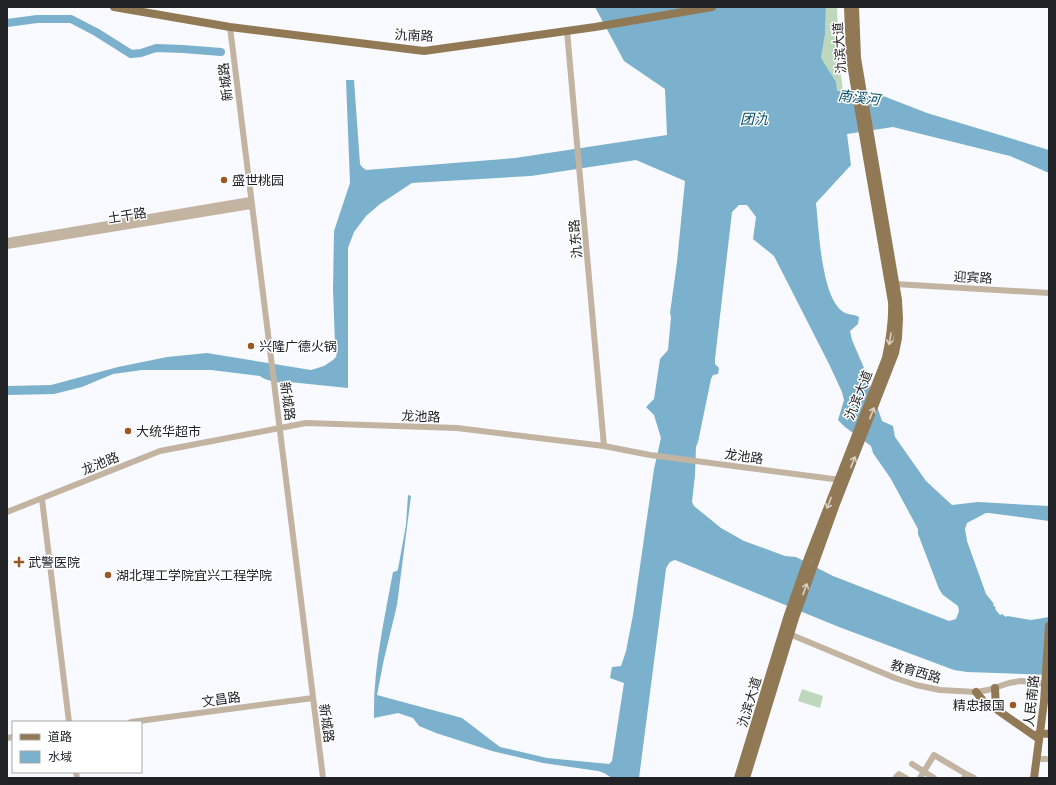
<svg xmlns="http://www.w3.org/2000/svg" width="1056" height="785" font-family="Lato,'Noto Sans SC',sans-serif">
<rect width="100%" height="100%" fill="#f9faff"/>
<path fill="#bdd8bd" d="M826,7h11l2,53 4,31h-6l-16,-33 4,-23z
M802,689l21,7 -3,12 -22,-7z"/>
<path fill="#7bb1cd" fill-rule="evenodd" d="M595,7h231l-1,28 -4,23 15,24 1,9 36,1 54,21 122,37v23l-39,-17 -117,-29 -46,7 4,31 -35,38c3,26 5,92 26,108 4,4 12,3 17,6l-1,7 -8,7 2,9 12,28 18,53 11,5 2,11 31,44 26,24 26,-3 71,4v15l-60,-8h-3l-19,10 -2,6 2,12 19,53 8,10 -1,1 3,3 -1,1 5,6 2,-1 4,3 1,-1 24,4 18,-3v58l-82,-3 -13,-2 -115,-43 -164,-67c-5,1 -7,4 -9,9l-27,209h-27l-8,-5 -6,-2 -55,-8 -51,-12 -56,-18 -17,-7 -6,-8 -15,-5 -24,5c-1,-49 10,-97 19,-146l4,-1 1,-2 8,-44 2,-30 3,1 -14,109 -13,54 -7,36 85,23 38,29 47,11 62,6 3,-3 12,-78 -14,-5 2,-11 9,-1 5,-15 7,-36 21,-146 7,-31 -7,-23 -8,-8 8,-8 6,-40 8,-9 3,-33 -1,-4 7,-51 8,-81 -49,-21 -105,16 -119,7 -32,21 -14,12 -12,16 -6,16v140l-59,-6c-8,2 -23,-1 -29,-6l-49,-6h-69l-29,4 -31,13 -28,7 -47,1v-9l44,-1 67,-18 49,-10 40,-4 104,17 13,-4 9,-6 3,-3 1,-5 -2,-8 -2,-55 1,-58 16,-48 -4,-103h8l6,84 2,3 4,3 149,-12 152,-23 -2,-46 -41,-28zM739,205h8l9,12 -3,22 21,17 55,108 13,28 2,8 -6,20 7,7 26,19 2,7 18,26 27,50v5l21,55 4,6 15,11 1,5 -3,8 -7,2 -116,-45 -37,-19 -11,-1 -41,-15 -23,-13 -27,-22 -2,-4 3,-27 1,-28 2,-5 13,-63 2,-4 5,-1 1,-6 -4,-4v-5l17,-147z"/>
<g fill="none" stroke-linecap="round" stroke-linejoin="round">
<path stroke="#7bb1cd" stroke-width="8" d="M7,23l30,-4h34l25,13 35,22 10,-1 15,-5 27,1 38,3"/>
<path stroke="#c2b4a1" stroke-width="6" d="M230,27l93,751
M567,31l37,415
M7,241l243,-41
M7,246l244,-40
M895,284l154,9
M42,499l27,223
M7,512l153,-61 146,-28 151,5 147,18 46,9 191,25
M787,633l108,45 21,7 24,5 36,2 12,-2 21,-7 12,-2 28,3
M131,722l182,-24
M7,738l6,-1
M1042,759h4
M912,764l22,14
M76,772l1,6
M896,777l3,-3 7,4
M920,778l14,-23 32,19
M964,778l2,-4 8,4"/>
<path stroke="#927955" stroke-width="8" d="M114,7l116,20 194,24 171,-24 117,-20
M995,688l1,21 43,30
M976,692l9,11 11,6
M1039,733l10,1
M738,778l50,-163 20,-57 78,-200c4,-19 7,-36 6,-56l-38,-220 -4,-25 -2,-50
M746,778l49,-160 41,-114 59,-151 3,-15 1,-20 -1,-18 -41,-242 -2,-51
M1034,778l10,-76 5,-76"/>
</g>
<defs><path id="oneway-shaft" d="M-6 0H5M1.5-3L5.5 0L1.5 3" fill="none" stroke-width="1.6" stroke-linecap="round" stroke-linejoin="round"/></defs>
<g stroke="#d9d0c4">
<use href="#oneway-shaft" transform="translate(890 339) rotate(100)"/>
<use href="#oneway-shaft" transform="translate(872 413) rotate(-69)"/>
<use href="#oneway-shaft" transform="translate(853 462) rotate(-69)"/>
<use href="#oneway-shaft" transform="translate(829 503) rotate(111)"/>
<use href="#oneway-shaft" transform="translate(805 589) rotate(-70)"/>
</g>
<g fill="#9a5827" stroke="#fff" stroke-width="1.5">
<circle cx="224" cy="180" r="4"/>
<circle cx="251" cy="346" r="4"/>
<circle cx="128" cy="431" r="4"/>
<path d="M17 556h4v4h4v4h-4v4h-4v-4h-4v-4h4z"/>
<circle cx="108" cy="575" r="4"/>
<circle cx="1013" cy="705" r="4"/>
</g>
<g text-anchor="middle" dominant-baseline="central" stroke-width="3" stroke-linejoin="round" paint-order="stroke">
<g font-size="13" fill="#212226" stroke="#fff">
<text transform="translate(414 35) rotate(3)">氿南路</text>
<text transform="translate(839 48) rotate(-94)">氿滨大道</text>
<text transform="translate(225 82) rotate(-97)">新城路</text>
<text transform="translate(127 215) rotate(-9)">土干路</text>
<text transform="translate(575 239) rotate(-95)">氿东路</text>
<text transform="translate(973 277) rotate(3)">迎宾路</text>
<text transform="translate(858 395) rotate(-68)">氿滨大道</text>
<text transform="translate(288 401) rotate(82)">新城路</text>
<text transform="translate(421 416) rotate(2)">龙池路</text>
<text transform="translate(744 456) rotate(8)">龙池路</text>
<text transform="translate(100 463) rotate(-22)">龙池路</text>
<text transform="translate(916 671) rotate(16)">教育西路</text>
<text transform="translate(221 699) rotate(-8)">文昌路</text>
<text transform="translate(1031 701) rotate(-84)">人民南路</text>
<text transform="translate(749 702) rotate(-73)">氿滨大道</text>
<text transform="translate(327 723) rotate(82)">新城路</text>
</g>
<g font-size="13" fill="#212226" stroke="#fff" text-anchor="start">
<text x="232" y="180">盛世桃园</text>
<text x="259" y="346">兴隆广德火锅</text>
<text x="136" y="431">大统华超市</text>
<text x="28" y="562">武警医院</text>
<text x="116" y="575">湖北理工学院宜兴工程学院</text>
<text x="1005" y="705" text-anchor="end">精忠报国</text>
</g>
<g font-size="14" font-style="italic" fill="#004d69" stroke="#fff">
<text transform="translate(859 97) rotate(7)">南溪河</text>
<text x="754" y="118">团氿</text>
</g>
</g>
<rect width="1056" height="785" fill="none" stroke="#212226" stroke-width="16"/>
<rect x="12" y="721" width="130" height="52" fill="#ffffff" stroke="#a6a7a8"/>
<rect x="20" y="734" width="20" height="6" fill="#927955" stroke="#a6a7a8"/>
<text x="48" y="741" font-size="12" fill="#212226">道路</text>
<rect x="20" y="751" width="20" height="12" fill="#7bb1cd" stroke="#a6a7a8"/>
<text x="48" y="761" font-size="12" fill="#212226">水域</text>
</svg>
